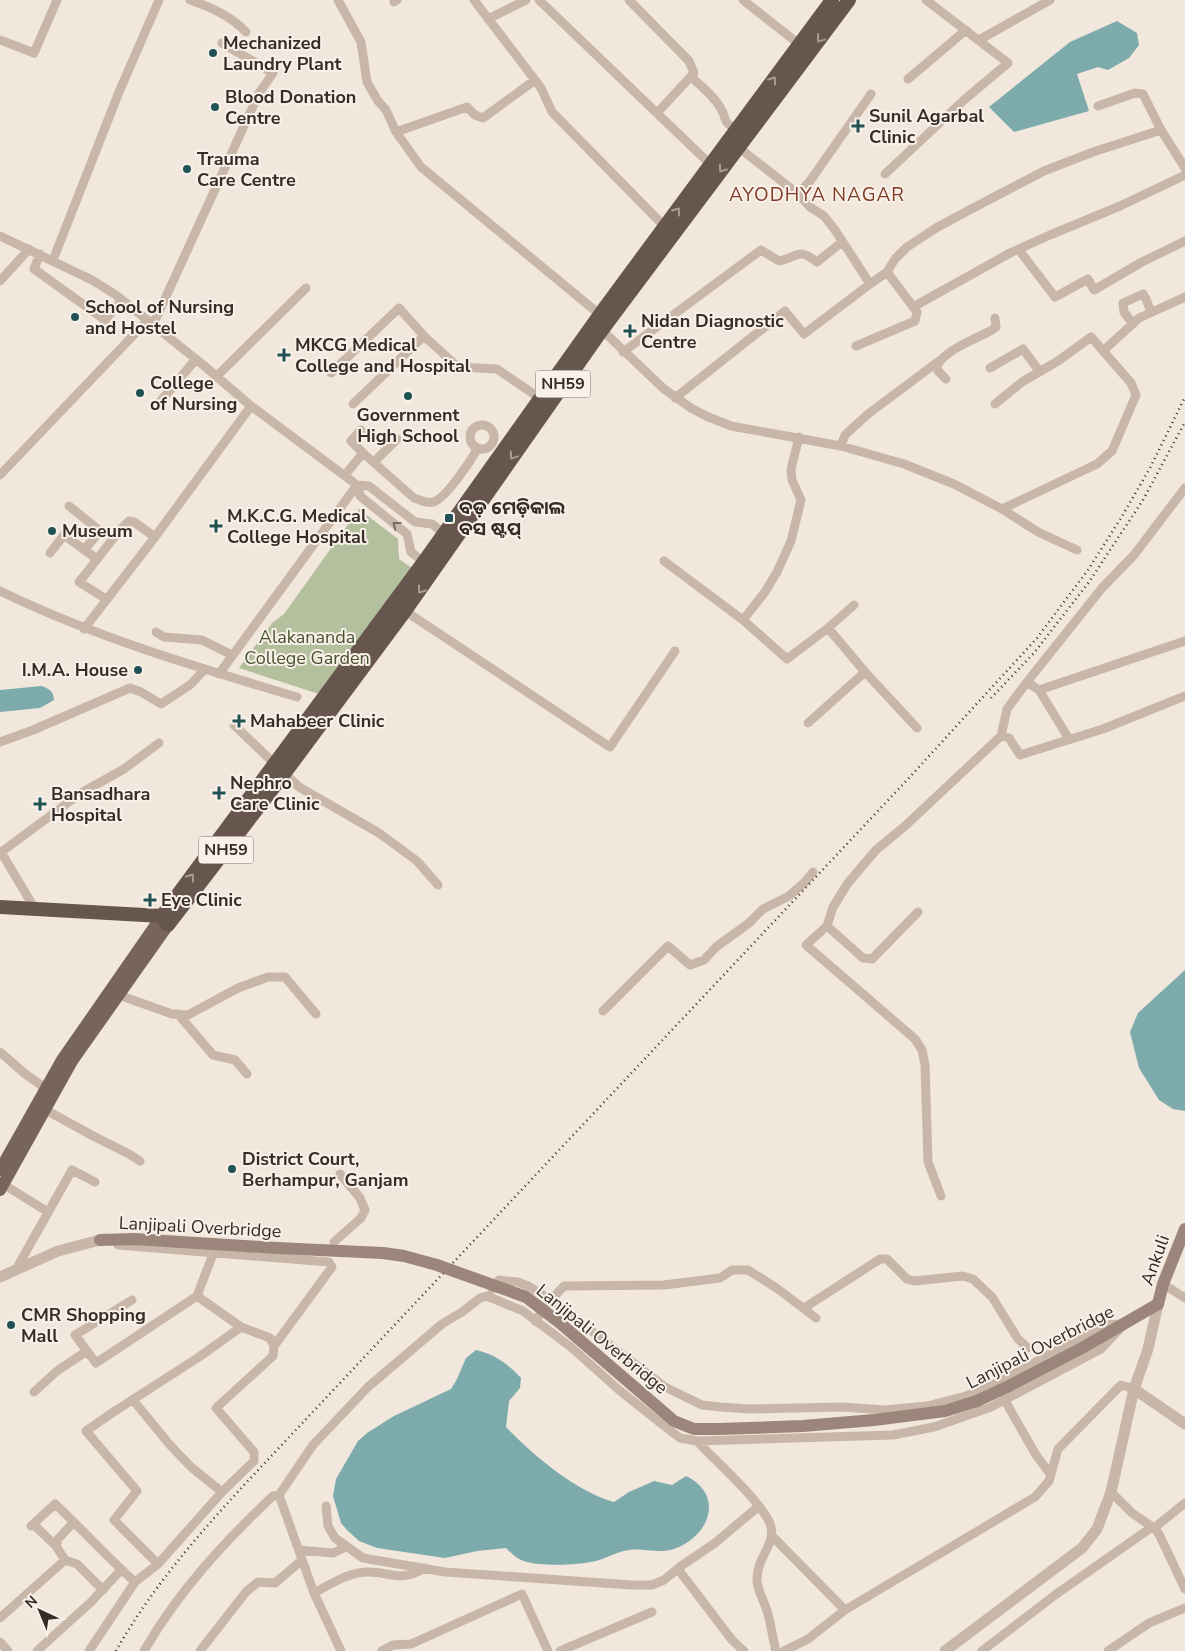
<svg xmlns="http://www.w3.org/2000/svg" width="1185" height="1651" font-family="'Nunito Sans','Noto Sans Oriya',sans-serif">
<rect width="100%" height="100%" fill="#f1e7dd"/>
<path fill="#b4bf9e" d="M359,509l39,30 1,20 13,9 -90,127 -83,-27 33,-45 12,-9z"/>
<path fill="#7dabac" d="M1117,21l20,12 2,12 -10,13 -21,12 -10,-3 -21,7 12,37 -75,21 -25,-25 81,-65z
M41,686c8,2 13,6 13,14l-14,8 -40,4v-22z
M1185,970v141l-12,-2 -14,-9 -20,-32 -9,-36 8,-19z
M476,1350c18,4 32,14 45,28l-1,10 -11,13 -3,26c28,29 69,64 108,75l15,-10 25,-11 18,4 14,-9c39,19 24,60 -12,73 -15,5 -30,-1 -45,1 -11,1 -22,8 -33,11 -18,4 -54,6 -72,0 -7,-2 -13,-8 -18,-13l-29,3 -32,7 -68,-10 -18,-7 -12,-11 -6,-7 -8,-27 3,-17 22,-38 9,-8 27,-17 57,-27 6,-10 9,-21z"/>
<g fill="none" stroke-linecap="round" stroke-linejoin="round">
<path stroke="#c8b7a9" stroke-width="9" d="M190,0c21,7 41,16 56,32
M338,0l23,42 6,40 11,19 8,9 10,22 25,35 183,151
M474,0l67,88 11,24 116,118
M539,0l172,165
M629,0l60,61 5,12 -37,40
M743,0l56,44
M394,2l3,-2
M488,19l38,-19
M0,40l34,13 23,-53
M979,40l71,-40
M691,77c10,9 24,20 30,32 7,11 0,13 16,20
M908,79l58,-49
M1098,106l37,-13 8,1 18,36 24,38
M396,132l71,-25 8,8 8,3 52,-38
M738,147l60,47 12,13 14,9 11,14 35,54 17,-12 8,-13 12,-12 29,-19 39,-21 69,-36 49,-19 68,-22
M885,174l79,-74 44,-37 -82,-63
M798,194l12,-13 61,-87
M0,236l92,44 24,15 86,69 49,42 106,79
M1019,250l36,47 33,-18 6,11 48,-28 43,-21
M40,254l-6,15 71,51 17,-20
M53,260l66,-168 40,-92
M0,281l29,-32
M913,307l97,-54 40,-18 70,-29 65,-31
M1133,324l-9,-12 -1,-9 20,-9 3,5 5,13
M153,325l106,-232 14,-20 -51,-30
M599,330h3l62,59 27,19 15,8 25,10 110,20 63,18 50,20 48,25 36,23 39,18
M424,336l34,31 39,2 44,30
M856,346l59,-25 2,-9 -30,-40
M1103,351l36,-33 46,-21
M623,352l138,-102 18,11c19,-4 19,-14 38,1l25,-20
M990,368l33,-19 17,23
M331,373l68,-65 25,28 -71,68
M217,376l89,-88
M946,379l-8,-8 -1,-5c7,-16 39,-27 55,-36l4,-3 -1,-9
M675,398l110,-87 19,23 66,-50
M160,402l36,-43
M995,404l27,-22 36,-21 33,-24 40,46 5,12 -24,56 -15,13 -95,45
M470 437a12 12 0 1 1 24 0a12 12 0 1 1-24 0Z
M361,430l-10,11 12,12
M841,446l4,-11 23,-21 71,-53
M374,462l23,-23
M0,475l148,-155
M345,475l18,-22 51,45c6,2 13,6 19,4 13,-3 38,-42 45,-54
M357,485l3,11 47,38 4,18 15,12
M357,485l12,1 46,36 17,2 15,12
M69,506l31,25 -16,19
M50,553l14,-18 33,24
M664,561l79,59 44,39 41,-31 37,44 52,56
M0,591c95,46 196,76 297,106
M106,599l-27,-17 5,-6 35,-45 10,-10 5,1 21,15
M405,611l205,136 65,-96
M743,620l22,-28 12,-20 14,-31 10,-41 -9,-20 -1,-11 8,-32
M828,628l26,-23
M84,629l71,-92 96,-131
M156,632l8,5 38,3 30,15
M219,674l138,-189
M1027,682l12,8 30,49
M1039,690l146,-49
M808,723l57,-51
M234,725l65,62 80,46 38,28 21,24
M1001,736l6,-27 20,-27 75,-94 32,-33 51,-67
M0,742l33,-12 97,-42 11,4 20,12 29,-19 15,-16
M1,852l34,57
M0,853l81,-60 43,-24 35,-26
M827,926l36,32 9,1 46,-47
M113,993l59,21 16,1 50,-27 30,-11h17l31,37
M603,1011l65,-65 22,19 14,-5 12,-13 33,-24 14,-14 26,-13 16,-14 8,-10
M178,1014l35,41 22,5 12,14
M0,1052l24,21 21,15
M44,1109l51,28 34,17 11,7
M3,1184l45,28
M941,1196l-13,-34 -3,-97 -3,-15 -7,-11 -109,-94 21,-19 6,-19 15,-24 28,-33 29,-24 96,-90 8,2 11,17 83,-26 82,-33
M334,1242l27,-24 4,-8 -5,-12 -20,-24
M19,1264l53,-94 23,12
M1163,1284l22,14
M492,1289l7,-9 19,2 12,5 21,13 114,87 37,18 18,2 29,2 93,-2 43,3 42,-4 39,-10 33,-14 104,-57 18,-1
M197,1296l44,31 29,11 4,8
M804,1308l76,-49h7l20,20 7,2 49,-5 10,3 19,18 26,42 10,9
M535,1321l16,-21 13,-14 100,-1 56,-7 12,-8h16l30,19 38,29
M87,1351l-12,-16 57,-35
M34,1392l23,-21 30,-20 9,12 101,-67 16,-42
M1004,1399l32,56 15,20
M133,1400l37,45 21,22 31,25
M697,1441c17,19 69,64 74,86 4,19 -15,31 -14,54 1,11 8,22 11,33 3,12 5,25 8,37
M1111,1492l21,21 22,15 5,6 26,55
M279,1495l35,98 27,58
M326,1506l2,20 7,12 28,20 82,14 187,13h20l12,-5 17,-14 34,-23 44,-37
M33,1524l23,22
M31,1526l24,-22c27,25 52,53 80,78
M1154,1528l31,-25
M772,1536l73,74
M299,1550l34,3 13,-6
M65,1560l12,4 26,26
M158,1564l-44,-44 23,-29 -51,-60 26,-18 87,-56 42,-30
M678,1569l54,71 12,11
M314,1593c17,-9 35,-21 54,-21 24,0 33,11 56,-4
M0,1618l65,-58 -9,-14 2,-7 16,-17
M0,1642l8,9
M37,1651l54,-49 30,-32
M89,1651l46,-69 23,-18 64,-72 32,-31v-9l-38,-44 57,-52 1,-10 58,-79 -3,-5 -211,-17
M144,1651c34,-59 79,-108 129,-155l6,-1 34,-50 55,-58 74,-63 20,-12 18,-14 7,-2 36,15 49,37 47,42 44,35 17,13 17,3 196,-6 41,-8 57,-20 110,-58 18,-19
M200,1651l46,-59 12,-10 17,1 26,-22
M382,1651l11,-6 18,-1 111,-50 26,57
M560,1651l92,-39
M784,1651l24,-12 37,-29 190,-113 14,-16 9,-32 63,-64 13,4
M982,1651l73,-56 97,-68
M1108,1651l41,-28 36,-15"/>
<path stroke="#c8b7a9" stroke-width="11" d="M0,1277l58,-26 42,-11
M1134,1389l51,35
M945,1651l137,-103 15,-19 14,-37 23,-103 14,-40 10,-45"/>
<path stroke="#9c867b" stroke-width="12" d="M1158,1304l5,-20 22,-55"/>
<path stroke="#77645b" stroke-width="12" d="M0,1170l62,-110 100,-144
M0,1190l72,-129 96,-136"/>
<path stroke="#66564e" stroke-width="14" d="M0,907l162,9
M162,916l6,9 116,-151 121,-163 197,-281 247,-330
M162,916l261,-353 183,-257 226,-306"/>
<path stroke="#362d29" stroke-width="2.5" stroke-dasharray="1 4" stroke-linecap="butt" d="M991,698l43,-45 55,-71 54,-82 42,-78
M116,1651c34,-61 82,-116 129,-167l663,-705 129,-141 51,-68 33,-52 29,-50 35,-71"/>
<path stroke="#9c867b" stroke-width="12" d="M100,1240l34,-1 143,9 106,5 21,3 33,9 89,32 34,26 114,98 20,8h25l84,-3 71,-6 71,-9 32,-10 32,-15 73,-38 76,-44"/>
</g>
<defs><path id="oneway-chevron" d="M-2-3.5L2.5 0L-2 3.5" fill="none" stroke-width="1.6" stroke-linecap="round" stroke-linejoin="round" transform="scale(1.25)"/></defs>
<g stroke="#a89c94">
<use href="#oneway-chevron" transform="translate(820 39) rotate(127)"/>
<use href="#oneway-chevron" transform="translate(773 80) rotate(-54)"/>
<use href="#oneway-chevron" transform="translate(722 169) rotate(126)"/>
<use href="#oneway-chevron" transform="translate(677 211) rotate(-54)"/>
<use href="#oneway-chevron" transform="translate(513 456) rotate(124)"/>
<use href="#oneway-chevron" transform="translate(421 590) rotate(126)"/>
<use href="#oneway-chevron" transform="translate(191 877) rotate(-54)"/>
</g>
<use stroke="#786b63" href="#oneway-chevron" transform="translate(396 525) rotate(-142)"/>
<g fill="#205255" stroke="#f9f1e9" stroke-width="2">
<circle cx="213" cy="53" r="5"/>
<circle cx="215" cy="107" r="5"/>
<path d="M855.5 118.5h5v5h5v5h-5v5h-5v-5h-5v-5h5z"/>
<circle cx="187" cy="169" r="5"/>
<circle cx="75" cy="317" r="5"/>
<path d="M627.5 323.5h5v5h5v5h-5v5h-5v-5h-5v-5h5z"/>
<path d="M281.5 347.5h5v5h5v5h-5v5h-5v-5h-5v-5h5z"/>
<circle cx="140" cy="393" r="5"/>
<circle cx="408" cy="396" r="5"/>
<rect x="444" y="513" width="10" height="10" rx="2.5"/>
<path d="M213.5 518.5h5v5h5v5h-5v5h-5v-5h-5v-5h5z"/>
<circle cx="52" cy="531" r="5"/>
<circle cx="138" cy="670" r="5"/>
<path d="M236.5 713.5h5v5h5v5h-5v5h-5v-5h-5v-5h5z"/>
<path d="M216.5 785.5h5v5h5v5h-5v5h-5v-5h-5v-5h5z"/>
<path d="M37.5 796.5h5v5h5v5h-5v5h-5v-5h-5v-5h5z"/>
<path d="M147.5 892.5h5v5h5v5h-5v5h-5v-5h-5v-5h5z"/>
<circle cx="232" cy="1169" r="5"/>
<circle cx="11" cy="1325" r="5"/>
</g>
<g text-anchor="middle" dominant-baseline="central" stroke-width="4" stroke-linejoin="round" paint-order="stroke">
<g fill="#f9f1e9" stroke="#706863" stroke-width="1">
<rect x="535.5" y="370.5" width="55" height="27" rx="4"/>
<rect x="198.5" y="836.5" width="55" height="27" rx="4"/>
</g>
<g font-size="16" font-weight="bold" fill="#362d29">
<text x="563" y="384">NH59</text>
<text x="226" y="850">NH59</text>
</g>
<g font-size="18" font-weight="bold" fill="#362d29" stroke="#f9f1e9" text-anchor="start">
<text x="223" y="43">Mechanized<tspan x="223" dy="21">Laundry Plant</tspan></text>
<text x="225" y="97">Blood Donation<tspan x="225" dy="21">Centre</tspan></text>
<text x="869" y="116">Sunil Agarbal<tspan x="869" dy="21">Clinic</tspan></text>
<text x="197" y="159">Trauma<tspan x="197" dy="21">Care Centre</tspan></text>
<text x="85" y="307">School of Nursing<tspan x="85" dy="21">and Hostel</tspan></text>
<text x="641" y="321">Nidan Diagnostic<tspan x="641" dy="21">Centre</tspan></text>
<text x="295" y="345">MKCG Medical<tspan x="295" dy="21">College and Hospital</tspan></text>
<text x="150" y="383">College<tspan x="150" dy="21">of Nursing</tspan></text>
<text x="408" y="415" text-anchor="middle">Government<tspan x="408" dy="21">High School</tspan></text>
<text x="459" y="508">ବଡ଼ ମେଡ଼ିକାଲ<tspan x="459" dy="21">ବସ ଷ୍ଟପ୍</tspan></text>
<text x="227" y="516">M.K.C.G. Medical<tspan x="227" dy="21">College Hospital</tspan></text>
<text x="62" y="531">Museum</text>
<text x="128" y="670" text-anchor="end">I.M.A. House</text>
<text x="250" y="721">Mahabeer Clinic</text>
<text x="230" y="783">Nephro<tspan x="230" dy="21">Care Clinic</tspan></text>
<text x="51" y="794">Bansadhara<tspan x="51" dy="21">Hospital</tspan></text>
<text x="161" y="900">Eye Clinic</text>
<text x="242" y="1159">District Court,<tspan x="242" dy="21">Berhampur, Ganjam</tspan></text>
<text x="21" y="1315">CMR Shopping<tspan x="21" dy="21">Mall</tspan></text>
</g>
<g font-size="18" fill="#46532e" stroke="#f9f1e9">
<text x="307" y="637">Alakananda<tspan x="307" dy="21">College Garden</tspan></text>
</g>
<g font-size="18" fill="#362d29" stroke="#f9f1e9">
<text transform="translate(200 1227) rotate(3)">Lanjipali Overbridge</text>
<text transform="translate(1155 1260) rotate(-70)">Ankuli</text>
<text transform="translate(602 1339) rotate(39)">Lanjipali Overbridge</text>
<text transform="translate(1040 1347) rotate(-27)">Lanjipali Overbridge</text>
</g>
<g font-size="19" letter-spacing="1" fill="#803b26" stroke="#f9f1e9">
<text x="817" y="195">AYODHYA NAGAR</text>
</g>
</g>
<g transform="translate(40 1611) rotate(316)" stroke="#f9f1e9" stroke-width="4" paint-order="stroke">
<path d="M0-4L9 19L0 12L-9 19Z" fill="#362d29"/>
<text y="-8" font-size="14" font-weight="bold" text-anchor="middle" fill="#362d29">N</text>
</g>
</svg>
